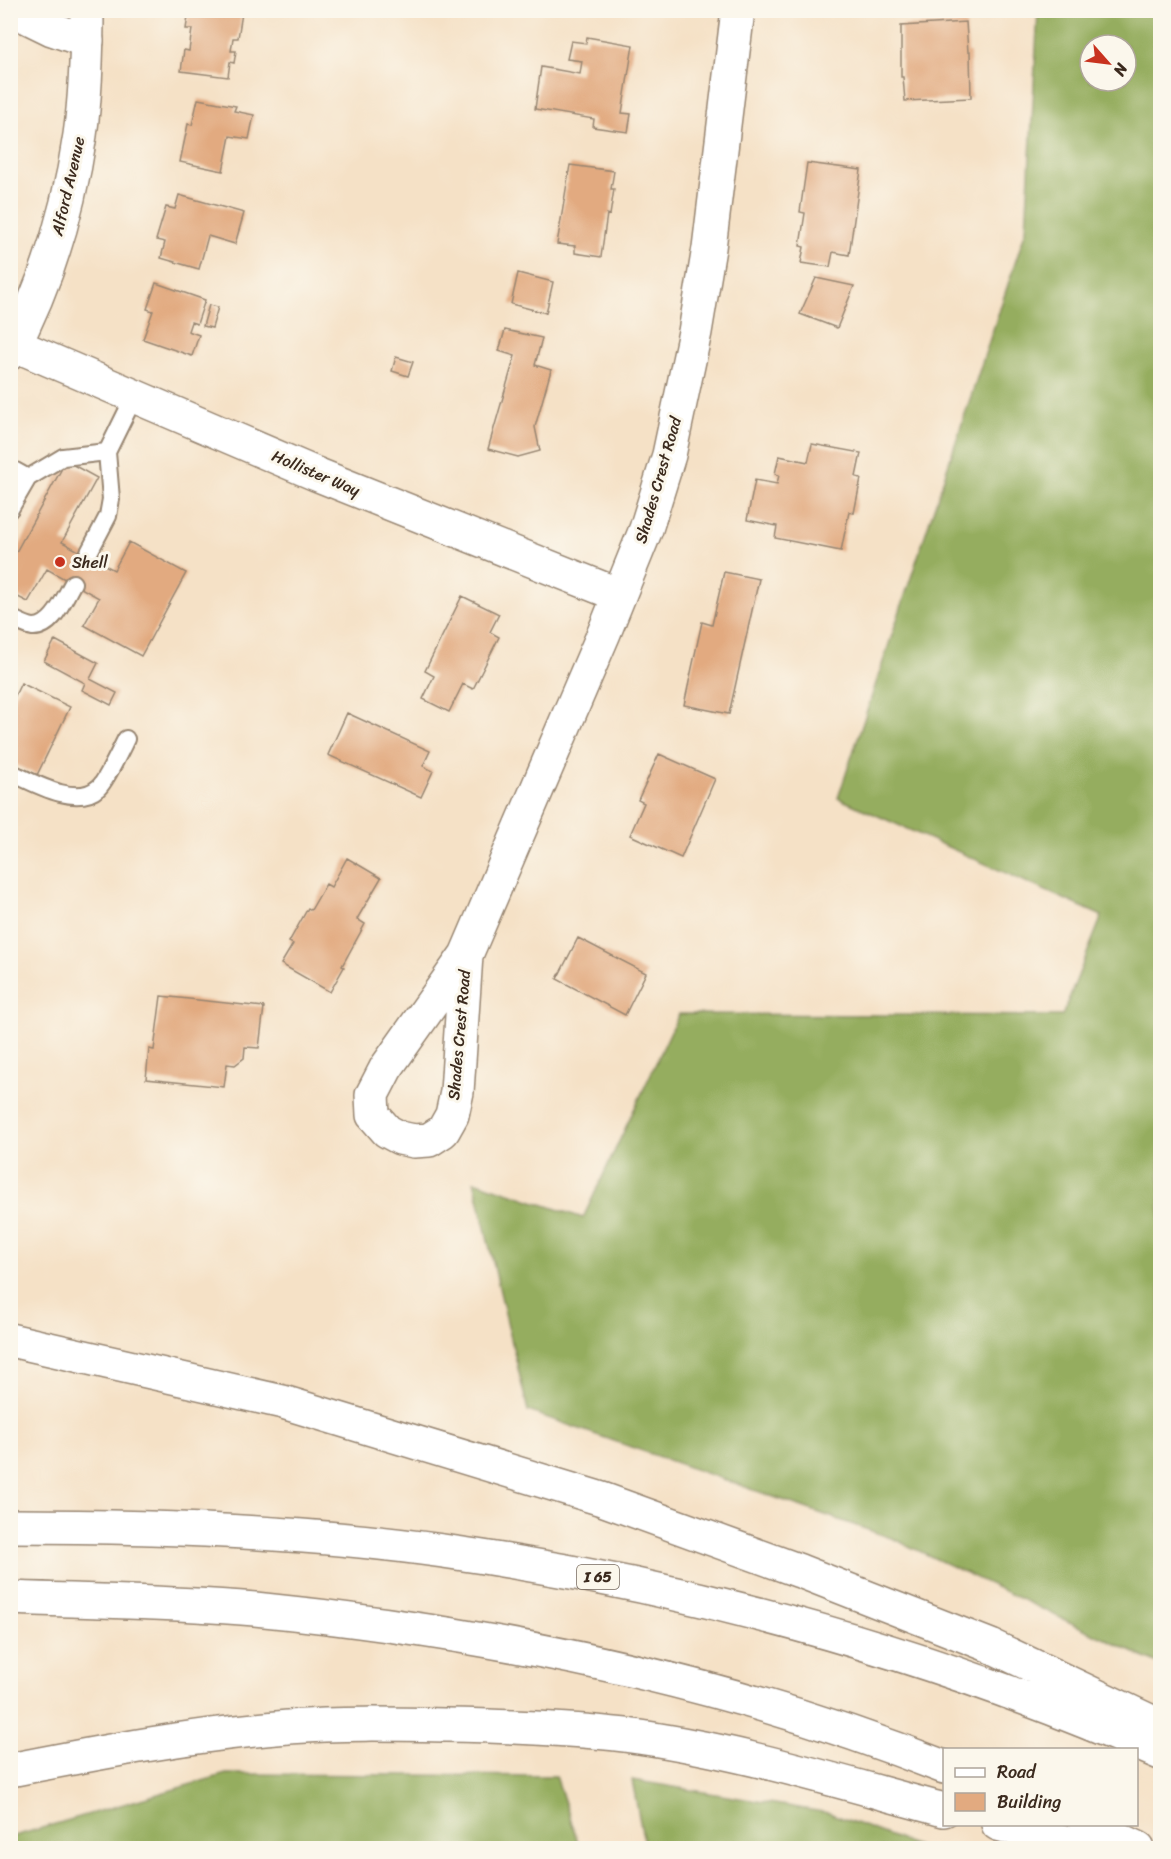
<svg xmlns="http://www.w3.org/2000/svg" width="1171" height="1859" font-family="Sriracha,sans-serif">
<rect width="100%" height="100%" fill="#fbf7ec"/>
<filter id="ink" filterUnits="userSpaceOnUse"><feTurbulence type="fractalNoise" baseFrequency=".0167" numOctaves="2"/><feDisplacementMap in="SourceGraphic" scale="12" xChannelSelector="R" yChannelSelector="G"/><feConvolveMatrix kernelMatrix="1 2 1 2 8 2 1 2 1" color-interpolation-filters="sRGB"/></filter>
<filter id="wash" filterUnits="userSpaceOnUse"><feTurbulence type="fractalNoise" baseFrequency=".008" numOctaves="4" result="noise"/><feDisplacementMap in="SourceGraphic" scale="24" xChannelSelector="R" yChannelSelector="G"/><feGaussianBlur stdDeviation="1.35" result="paint"/><feColorMatrix in="noise" values="0 0 0 0 0 0 0 0 0 0 0 0 0 0 0 0 0 1.4 0 .05"/><feComposite in="paint" operator="in"/></filter>
<g filter="url(#wash)">
<rect width="100%" height="100%" fill="#f5e1c6"/>
<path fill="#95ad5f" stroke="#686c3e" stroke-width="1.5" fill-rule="evenodd" d="M1038,11h122v1654l-266,-126 -366,-128 -54,-230 109,37 96,-204 383,2 40,-100 -264,-118 188,-568zM1090,45h36v36h-36z
M226,1774l330,2 24,72h-569v-11z
M632,1780l197,33 93,35h-277z"/>
<g id="blocks">
<path fill="#e2aa80" d="M189,10h31l22,3 -4,25h-5l-2,13h5l-2,12 -4,-1 -2,15 -47,-6 3,-21 5,1 3,-22h-6z
M966,22l2,30h2l1,46 -66,3 -2,-24h-2v-51z
M587,37l46,8 -11,68 9,1 -3,18 -35,-5 1,-8 -59,-10 6,-42 39,7 2,-13 -15,-2 4,-18 15,2z
M198,99l38,7 -2,5 20,4 -5,24 -19,-3 -7,35 -43,-9 8,-38 4,1z
M807,163l54,7 -12,85 -16,-3 -3,15 -29,-4 3,-16 -4,-1 5,-33 -5,-1z
M570,165l44,6 -3,18h3l-4,26 -3,-1 -6,43 -26,-4v-7l-18,-2z
M179,195l65,18 -9,31 -27,-8 -9,33 -38,-11 4,-16 -9,-2 10,-33 9,2z
M518,273l35,9 -7,31 -35,-9z
M816,278l38,8 -17,42 -37,-14z
M156,283l49,17 -8,24 -6,-2 -3,9 11,4 -7,21 -49,-17 10,-28 -6,-2z
M209,305l9,2 -6,21 -9,-2z
M505,330l37,8 -7,27 16,5 -16,57 5,24 -22,6 -30,-8 27,-93 -16,-5z
M396,357l17,5 -5,14 -16,-5z
M812,444l49,9 -5,24 5,1 -7,35 -5,-1 -8,39 -66,-13 2,-12 -30,-6 8,-40 22,4 2,-9 -4,-1 4,-18 29,6z
M66,461l31,17 -35,64 52,28 15,-28 57,31 -45,83 -57,-31 15,-27 -52,-29 -19,33 -18,-9v-30z
M724,572l35,7 -30,135 -45,-9 18,-83 10,3z
M462,596l37,18 -9,18 9,5 -26,52 -10,-5 -14,28 -26,-13 11,-23 -9,-5z
M55,640l43,23 -8,16 27,14 -6,12 -29,-15 3,-7 -41,-22z
M21,683l49,24 -33,68 -27,-13v-56z
M347,713l83,38 -7,15 10,5 -12,26 -93,-42z
M659,754l56,25 -34,79 -51,-23 14,-32 -6,-3z
M347,858l34,20 -24,41 8,5 -23,42 2,1 -14,25 -49,-28 12,-20 -4,-2 19,-34 3,2 15,-26 5,3z
M578,938l68,35 -21,42 -68,-36z
M161,996l103,11 -5,41 -14,-1 -1,11 -9,7 -8,-1 -3,23 -78,-8 3,-30 5,1z"/>
</g>
</g>
<g filter="url(#ink)">
<use href="#blocks" fill-opacity="0" stroke="#988672" stroke-width="1.5"/>
<g fill="none" stroke-linecap="round" stroke-linejoin="round">
<g stroke="#988672" stroke-width="20">
<path id="service" d="M10,468l18,10 35,-21 44,-5 28,-57
M10,509l18,-31
M87,556l21,-40 3,-17 -4,-47
M10,618c7,3 16,8 23,9 20,1 31,-29 40,-44
M10,772c22,10 66,36 88,16 7,-5 23,-39 28,-49"/>
</g>
<g stroke="#988672" stroke-width="36">
<path id="minor" d="M13,10l39,19 35,12
M15,345l301,129 303,121"/>
</g>
<g stroke="#988672" stroke-width="36">
<path id="tertiary" d="M10,353c36,-67 59,-143 70,-218 6,-41 7,-83 7,-125
M466,955l-9,137 -5,23 -9,16 -14,9 -15,1 -14,-3 -13,-7 -14,-16 -1,-20 14,-27 80,-113 138,-322 42,-104 23,-74 26,-123 14,-84 29,-238"/>
</g>
<g stroke="#988672" stroke-width="36">
<path id="motorway" d="M10,1340l273,62 319,97 198,72 191,75 169,80
M10,1526c143,0 292,5 433,25 247,35 489,102 717,202
M10,1598c82,3 164,4 245,11 232,23 472,72 689,158
M10,1770c92,-18 185,-36 278,-43 52,-4 104,-3 157,-2 60,1 120,3 180,10 109,14 214,47 319,75
M998,1824l89,24
M1086,1824l52,24"/>
</g>
<use href="#service" stroke="#fff" stroke-width="16"/>
<use href="#minor" stroke="#fff" stroke-width="33"/>
<use href="#tertiary" stroke="#fff" stroke-width="33"/>
<use href="#motorway" stroke="#fff" stroke-width="33"/>
</g>
</g>
<circle fill="#c8321e" stroke="#fbf7ec" stroke-width="2" cx="60" cy="562" r="6"/>
<g text-anchor="middle" dominant-baseline="central" stroke-width="6" stroke-linejoin="round" paint-order="stroke">
<rect fill="#fbf7ec" stroke="#75685c" stroke-width="1.5" x="577" y="1565" width="42" height="24" rx="4.5"/>
<g font-size="15" font-weight="bold" fill="#3b2a1e">
<text x="598" y="1577">I 65</text>
</g>
<g font-size="16" fill="#3b2a1e" stroke="#fbf7ec">
<text transform="translate(68 186) rotate(-77)">Alford Avenue</text>
<text transform="translate(316 473) rotate(23)">Hollister Way</text>
<text transform="translate(658 480) rotate(-74)">Shades Crest Road</text>
<text transform="translate(459 1035) rotate(-85)">Shades Crest Road</text>
</g>
<g font-size="16" fill="#3b2a1e" stroke="#fbf7ec" text-anchor="start">
<text x="72" y="562">Shell</text>
</g>
</g>
<rect width="1171" height="1859" fill="none" stroke="#fbf7ec" stroke-width="36"/>
<rect x="943" y="1748" width="195" height="78" fill="#fbf7ec" stroke="#aea59a" stroke-width="1.5"/>
<rect x="955" y="1768" width="30" height="9" fill="#ffffff" stroke="#aea59a" stroke-width="1.5"/>
<text x="997" y="1778" font-size="18" fill="#3b2a1e">Road</text>
<rect x="955" y="1793" width="30" height="18" fill="#e2aa80" stroke="#aea59a" stroke-width="1.5"/>
<text x="997" y="1808" font-size="18" fill="#3b2a1e">Building</text>
<g transform="translate(1108 63) rotate(118)"><circle r="28" fill="#fbf7ec" stroke="#aea59a" stroke-width="1.5"/>
<path d="M0-4.5L10 22L0 15L-10 22Z" fill="#c8321e"/>
<text y="-9" font-size="16" font-weight="bold" text-anchor="middle" fill="#3b2a1e">N</text>
</g>
</svg>
